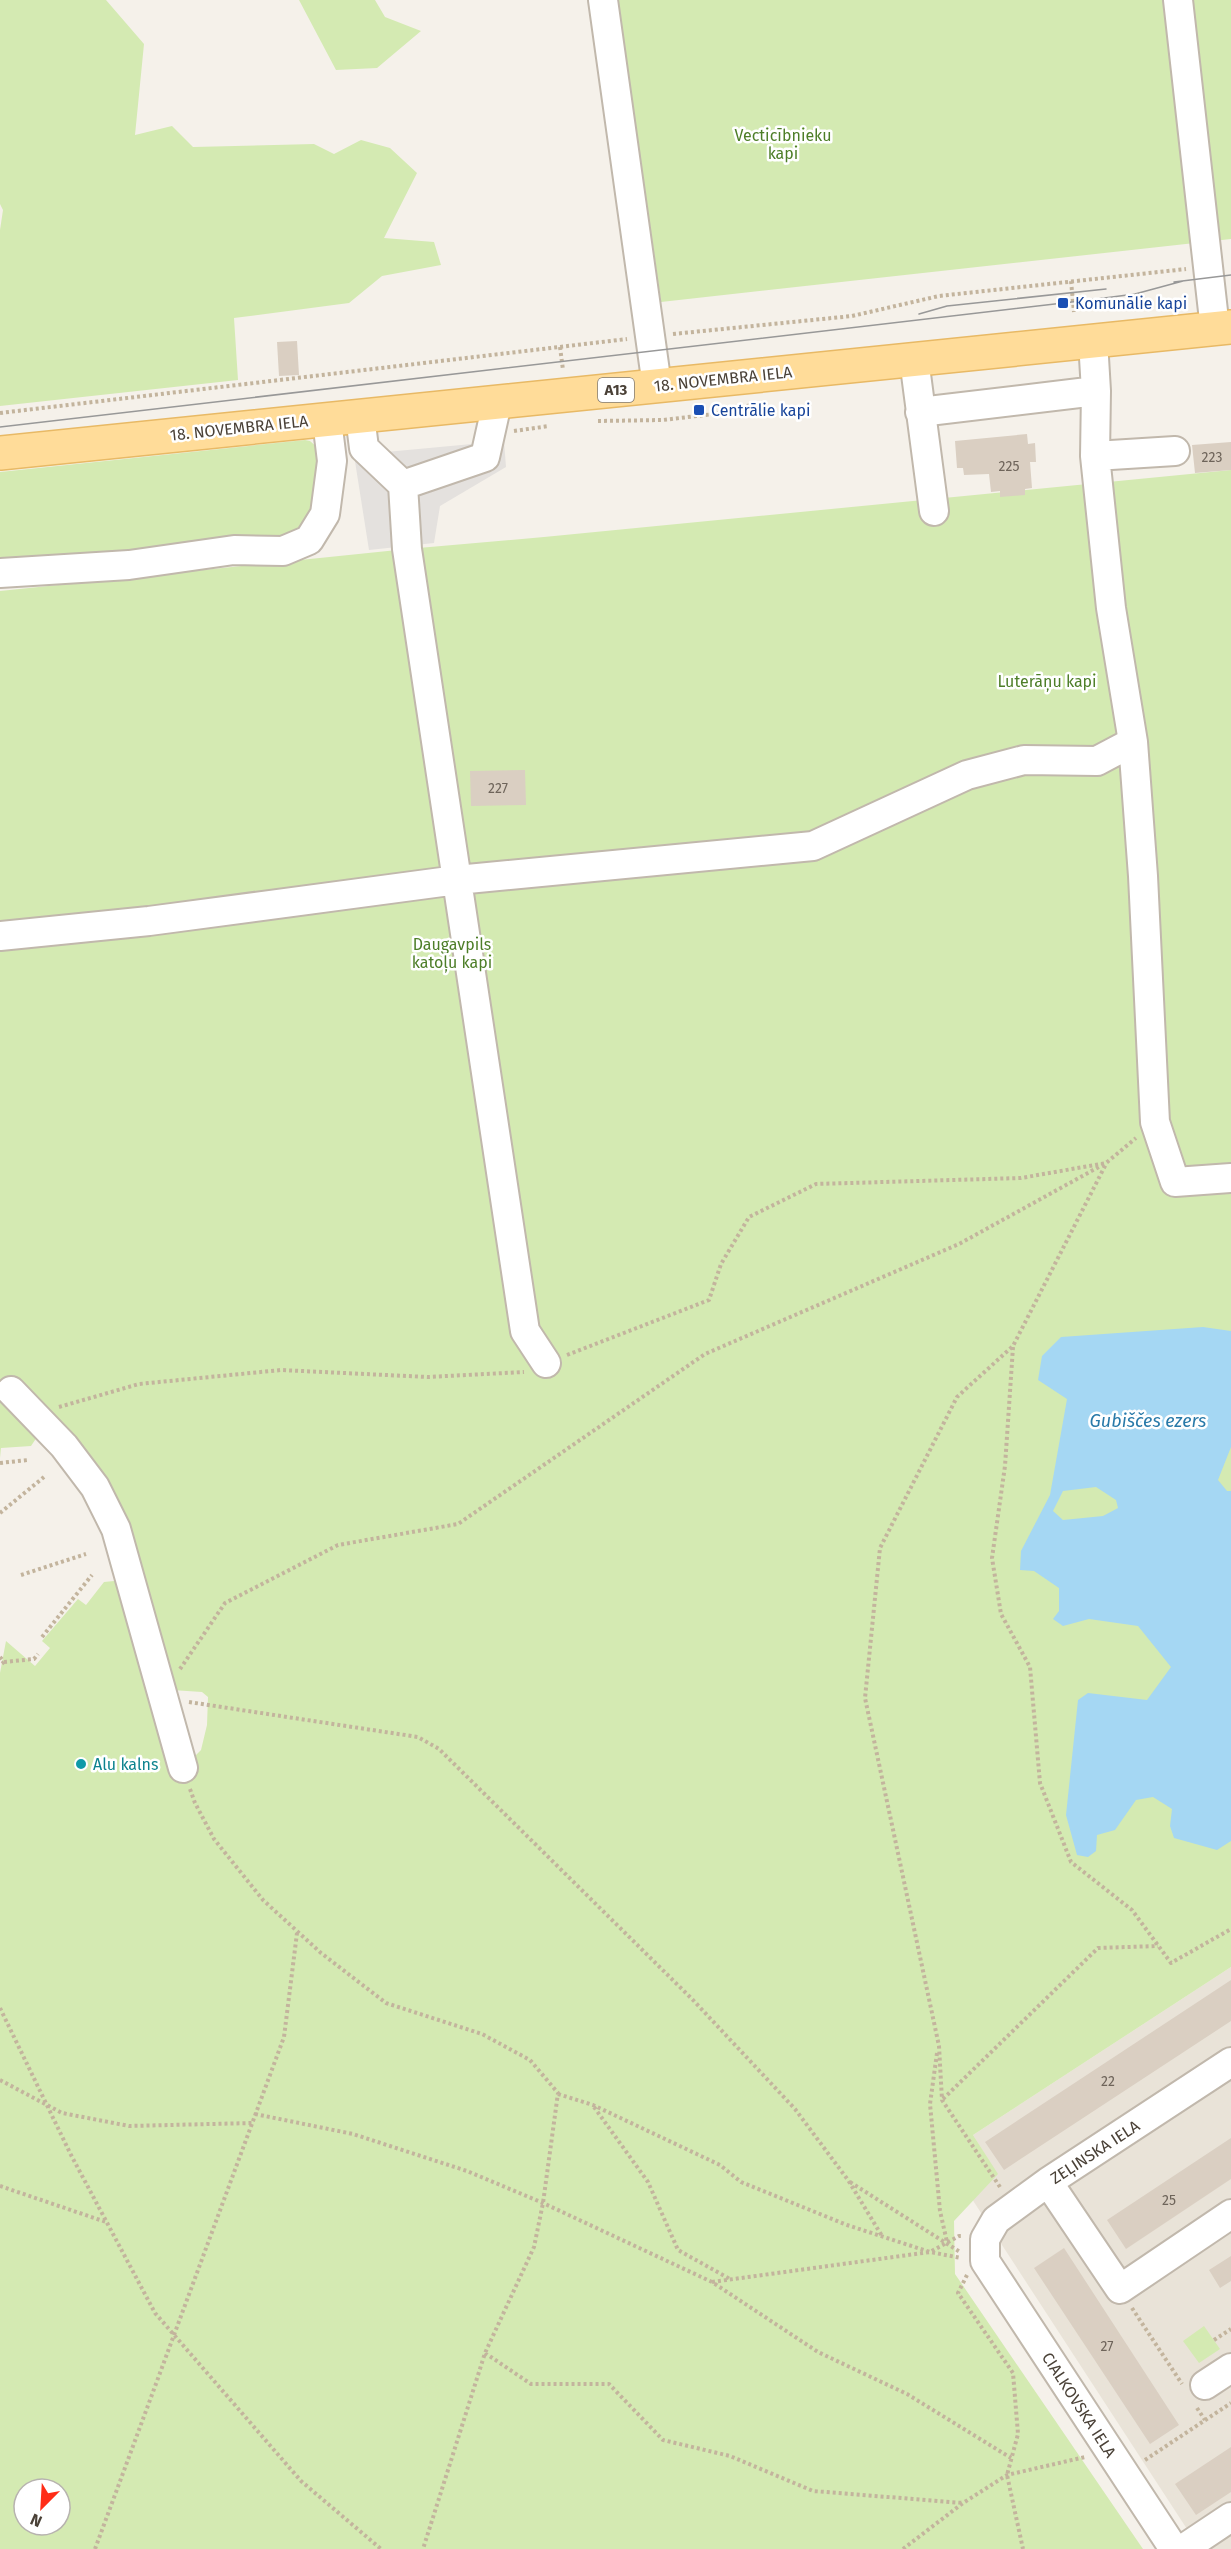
<svg xmlns="http://www.w3.org/2000/svg" width="1231" height="2549" font-family="'Fira Sans',sans-serif">
<rect width="100%" height="100%" fill="#f5f1ea"/>
<path fill="#e9e3d8" d="M1231,1967v582h-31l-228,-350 25,-25 -24,-39z"/>
<path fill="#d4eab2" fill-rule="evenodd" d="M0,0h106l38,44 -9,91 37,-9 21,21 121,-3 20,10 27,-14 29,8 27,25 -33,65 50,4 7,23 -59,11 -33,27 -115,15 4,62 -238,26v-176l3,-20 -3,-6z
M299,0h76l10,17 36,14 -44,37 -41,2z
M618,0h613v239l-570,63z
M305,440l5,1 10,9 4,39 -25,47 -299,30v-94z
M1231,470v1497l-258,168 25,39 -44,47 1,53 188,275h-1143v-876l6,-32 29,25 15,-18 -8,-7 36,-42 8,6 18,-23 10,-1 6,3 67,180 14,-14 6,-25 1,-28 -6,-5 -30,-2 -48,-164 -115,-146h-9v-789l407,-42 137,-12zM24,2489h36v36h-36z
M0,1394l41,37 -10,15 -30,2 -1,10z
M1204,2326l16,23 -21,14 -16,-22z"/>
<path fill="#e4e1de" d="M504,441l2,26 -66,39 -6,37 -65,7 -15,-95z"/>
<path fill="#a5d7f3" fill-rule="evenodd" d="M1203,1327l28,4v116l-13,33 9,11h4v350l-14,9 -43,-12 -4,-12 2,-17 -19,-12 -17,3 -21,30 -18,5 -1,16 -8,6 -11,-2 -11,-40 12,-115 10,-7 59,7 24,-33 -33,-41 -49,-7 -26,7 -10,-7 6,-8v-23l-25,-17 -14,-1 1,-19 29,-56 17,-96 -29,-19 4,-24 19,-19zM1096,1487l20,13 2,8 -15,8 -40,4 -10,-9 10,-20z"/>
<path fill="#dacfc2" d="M297,341l2,34 -20,1 -2,-34z
M1027,434l1,10 7,-1 1,19h-6l2,26 -7,1v6l-25,2v-6l-9,1 -2,-18 -25,1 -1,-7h-6l-2,-27z
M1231,442v28l-36,3 -3,-28z
M525,770l1,35 -55,1 -1,-35z
M1231,1980v41l-227,149 -19,-28z
M1231,2138v41l-105,70 -19,-29z
M1064,2248l115,177 -29,19 -116,-176z
M1231,2256v25l-11,7 -11,-18z
M1231,2447v45l-35,23 -21,-31z"/>
<g fill="none" stroke-linecap="round" stroke-linejoin="round">
<g stroke="#c1b8ac" stroke-width="32">
<path id="minor" d="M603,0l54,386
M1178,0l37,329
M1093,341l3,50 -1,65 16,152 22,134 10,134 12,246 20,60 56,-4
M914,359l20,152
M920,412l176,-21
M360,416l4,32 39,37 82,-28 12,-54
M1095,456l80,-5
M403,485l4,64 118,782 21,32
M0,573l129,-8 105,-15 49,1 26,-11 16,-26 7,-53 -5,-41
M0,936l149,-15 308,-41 356,-34 154,-71 57,-15 73,1 36,-19
M11,1391l53,55 31,41 21,42 67,239
M1048,2182l72,107 111,-75
M1205,2385l26,-17
M1174,2549l-189,-288v-22l11,-19 52,-38 183,-120
M1183,2549l48,-32"/>
</g>
<g stroke="#e8b965" stroke-width="36">
<path id="major" d="M0,453l1231,-126"/>
</g>
<path stroke="#c3b49d" stroke-width="4" stroke-dasharray="3 3" stroke-linecap="butt" d="M1071,281l3,31
M673,334l179,-18 87,-20 247,-27
M560,347l3,23
M0,413l627,-74
M598,421l65,-1 51,-6 37,-9
M514,431l35,-5
M1013,1347l-8,119 -13,92 9,56 29,53 10,116 31,79 61,48 39,53 60,-34
M567,1355l142,-55 12,-36 28,-47 67,-33 205,-6 85,-15 30,-25
M59,1407l80,-23 142,-14 147,7 96,-5
M0,1463l28,-3
M0,1513l44,-36
M21,1575l65,-21
M42,1637l50,-62
M0,1657l4,5 -4,3
M4,1662l30,-3 4,-5
M180,1669l45,-66 113,-58 120,-21 247,-170 254,-110 147,-81
M189,1702l229,35 21,12 254,251 102,109 53,71 34,56
M190,1789l5,14 19,36 49,61 58,53 65,50 96,31 48,26 28,33 -15,110 -9,44 -49,106 -62,196
M0,2008l71,147 84,158 146,168 80,68
M937,2053l-7,51 10,107 7,31
M0,2080l62,33 67,13 123,-3
M558,2094l35,11 127,60 21,17 106,43 83,27 31,6
M943,2099l155,-151 60,-2
M594,2107l54,75 30,68 52,29
M255,2114l98,20 114,37 76,32 169,79 106,70 89,42 104,64
M850,2182l110,70
M0,2186l106,36
M1000,2187l-58,-87 -3,-54 -74,-348 15,-150 77,-151 56,-51 93,-182
M967,2275l-9,18 55,80 5,61 -11,41 16,74
M712,2282l218,-30 29,-16h4
M1132,2308l50,76
M1214,2340l17,-11
M485,2353l46,31h78l54,56 67,16 83,35 150,12
M1197,2408l8,12
M1145,2460l86,-57
M95,2549l189,-512 13,-104
M903,2549l60,-46 44,-28 78,-18"/>
<use href="#minor" stroke="#fff" stroke-width="28"/>
<use href="#major" stroke="#ffdc99" stroke-width="33"/>
<path stroke="#989898" stroke-width="1.5" d="M1174,282l57,-7
M919,314l28,-8 159,-17
M0,427l1089,-127 46,-6 48,-13"/>
</g>
<g fill="#1a4fb4" stroke="#fff" stroke-width="2">
<rect x="1057" y="297" width="12" height="12" rx="3"/>
<rect x="693" y="404" width="12" height="12" rx="3"/>
</g>
<circle fill="#0f9aa8" stroke="#fff" stroke-width="2" cx="81" cy="1764" r="6"/>
<g text-anchor="middle" dominant-baseline="central" stroke-width="5" stroke-linejoin="round" paint-order="stroke">
<g font-size="14" fill="#6e645a">
<text x="1212" y="457">223</text>
<text x="1009" y="466">225</text>
<text x="498" y="788">227</text>
<text x="1108" y="2081">22</text>
<text x="1169" y="2200">25</text>
<text x="1107" y="2346">27</text>
</g>
<rect fill="#fff" stroke="#807a73" stroke-width="1.5" x="598" y="378" width="36" height="24" rx="4.5"/>
<g font-size="15" font-weight="bold" fill="#4a4137">
<text x="616" y="390">A13</text>
</g>
<g font-size="16" fill="#4d7e28" stroke="#fff">
<text x="783" y="135">Vecticībnieku<tspan x="783" dy="18">kapi</tspan></text>
<text x="1047" y="681">Luterāņu kapi</text>
<text x="452" y="944">Daugavpils<tspan x="452" dy="18">katoļu kapi</tspan></text>
</g>
<g font-size="16" fill="#164399" stroke="#fff" text-anchor="start">
<text x="1075" y="303">Komunālie kapi</text>
<text x="711" y="410">Centrālie kapi</text>
</g>
<g font-size="16" fill="#4a4137" stroke="#fff">
<text transform="translate(723 379) rotate(-6)">18. NOVEMBRA IELA</text>
<text transform="translate(239 428) rotate(-6)">18. NOVEMBRA IELA</text>
<text transform="translate(1095 2152) rotate(-33)">ZEĻINSKA IELA</text>
<text transform="translate(1079 2405) rotate(57)">CIALKOVSKA IELA</text>
</g>
<g font-size="16" fill="#0d838f" stroke="#fff" text-anchor="start">
<text x="93" y="1764">Alu kalns</text>
</g>
<g font-size="18" font-style="italic" fill="#297aa9" stroke="#fff">
<text x="1148" y="1421">Gubiščes ezers</text>
</g>
</g>
<g transform="translate(42 2507) rotate(204)"><circle r="28" fill="#ffffff" stroke="#b7b3af" stroke-width="1.5"/>
<path d="M0-4.5L10 22L0 15L-10 22Z" fill="#ff2d17"/>
<text y="-9" font-size="16" font-weight="bold" text-anchor="middle" fill="#4a4137">N</text>
</g>
</svg>
